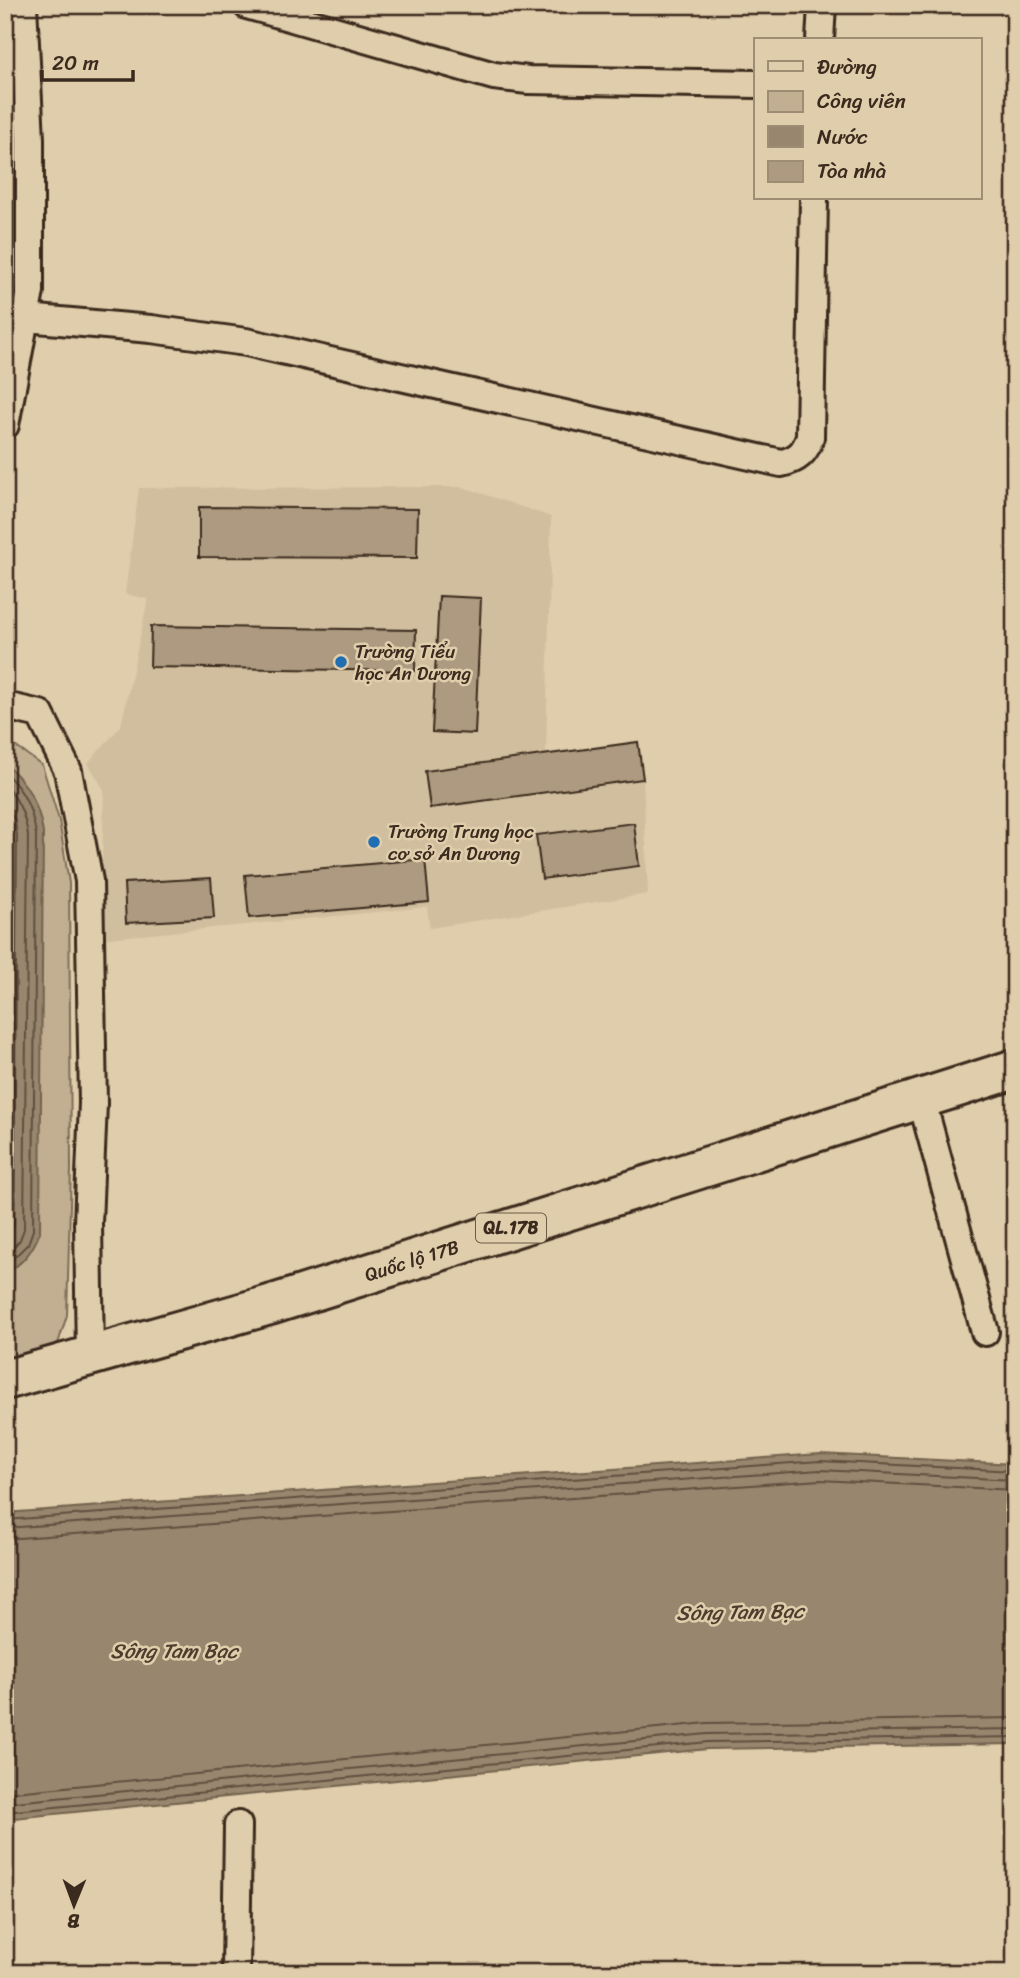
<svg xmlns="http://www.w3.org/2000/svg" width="1020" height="1978" font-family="Sriracha,sans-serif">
<rect width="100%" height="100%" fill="#e0cdab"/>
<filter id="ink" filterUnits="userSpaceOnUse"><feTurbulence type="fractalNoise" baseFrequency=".0143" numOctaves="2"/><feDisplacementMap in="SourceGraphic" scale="14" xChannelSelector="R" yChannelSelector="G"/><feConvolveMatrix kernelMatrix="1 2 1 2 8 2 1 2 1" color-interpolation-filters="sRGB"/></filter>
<g filter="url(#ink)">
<path fill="#d1be9e" d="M463,487l88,30 -5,237 97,25 5,115 -218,34 -3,-21 -327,32 4,-149 -16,-27 33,-37 27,-127 -23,-5 14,-106z"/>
<path fill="#c2af91" stroke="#7e6c58" stroke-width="2" d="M5,739l37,26 17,55 10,63 2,285 -4,147 -10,32 -52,11z"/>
<path fill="#98876e" stroke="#73624e" stroke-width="2" d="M5,764c23,18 34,41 38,69l-3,399c-7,19 -17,31 -35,42z
M820,1454l195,10v280l-307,5 -703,70v-306z"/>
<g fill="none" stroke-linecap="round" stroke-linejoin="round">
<path stroke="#604f3e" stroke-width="2" d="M5,773c19,17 27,36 31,61l-3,396 -5,14 -23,22
M5,785c14,14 20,31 23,50l-4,394 -4,11 -15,16
M5,802l10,19 2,15 -3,390 -9,15
M5,1520l815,-59 195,10
M5,1528l815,-58 195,10
M5,1539l815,-59 195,10
M5,1793l702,-70 308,-5
M5,1803l702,-69 308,-5
M5,1812l703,-70 307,-5"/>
</g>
<path fill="#ad9a80" stroke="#3b2a1e" stroke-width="2" d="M199,507l219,2 -1,49 -218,-1z
M439,596l42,2 -6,136 -43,-2z
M151,626l265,4 -1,41 -265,-4z
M638,742l5,37 -213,29 -5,-37z
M634,823l5,43 -97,13 -6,-44z
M425,859l4,43 -180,16 -4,-43z
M211,878l3,40 -88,5 -2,-40z"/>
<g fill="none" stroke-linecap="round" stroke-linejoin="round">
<g stroke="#3b2a1e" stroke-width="32">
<path id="street" d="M247,5l247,71 34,4 228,4
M820,40l2,-35
M26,318l125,11 95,13 535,121c16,-3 24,-10 29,-26l4,-239
M5,425l25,-134v-152l-7,-134
M5,706l35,8 28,57 21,110 4,222 -5,120 2,134
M921,1098l64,234
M236,1973l2,-148"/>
</g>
<g stroke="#3b2a1e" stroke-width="44">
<g id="primary">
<path id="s1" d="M5,1380l268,-76 742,-235"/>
</g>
</g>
<use href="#street" stroke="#e0cdab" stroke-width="26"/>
<use href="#primary" stroke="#e0cdab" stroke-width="38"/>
</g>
</g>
<g fill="#1f6fb2" stroke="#e0cdab" stroke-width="2.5">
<circle cx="341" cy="662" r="7"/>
<circle cx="374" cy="842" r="7"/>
</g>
<g text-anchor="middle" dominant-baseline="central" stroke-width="5" stroke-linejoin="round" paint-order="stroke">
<rect fill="#e0cdab" stroke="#6c5b48" stroke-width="2" x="476" y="1213.5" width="70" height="29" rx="5"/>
<g font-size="18" font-weight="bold" fill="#3b2a1e">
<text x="511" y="1228">QL.17B</text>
</g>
<g font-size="19" fill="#3b2a1e" stroke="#e0cdab" text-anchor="start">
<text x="355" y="651">Trường Tiểu<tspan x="355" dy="22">học An Dương</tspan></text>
<text x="388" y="831">Trường Trung học<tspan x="388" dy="22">cơ sở An Dương</tspan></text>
</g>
<g font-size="19" fill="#3b2a1e" stroke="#e0cdab">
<text stroke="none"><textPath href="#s1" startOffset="424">Quốc lộ 17B</textPath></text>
</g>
<g font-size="21" font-style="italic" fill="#4e3d2e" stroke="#e0cdab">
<text transform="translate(740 1612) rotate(-1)">Sông Tam Bạc</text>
<text x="174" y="1651">Sông Tam Bạc</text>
</g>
</g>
<rect width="1020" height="1978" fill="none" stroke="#e0cdab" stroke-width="28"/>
<rect x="14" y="14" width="992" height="1950" fill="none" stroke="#3b2a1e" stroke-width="2.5" filter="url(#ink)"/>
<rect x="754" y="38" width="228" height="161" fill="#e0cdab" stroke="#9e8c73" stroke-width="2"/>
<rect x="768" y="61" width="35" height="10" fill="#e0cdab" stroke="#9e8c73" stroke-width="2"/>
<text x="817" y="74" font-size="21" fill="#3b2a1e">Đường</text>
<rect x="768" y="91" width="35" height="21" fill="#c2af91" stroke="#9e8c73" stroke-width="2"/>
<text x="817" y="108" font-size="21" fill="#3b2a1e">Công viên</text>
<rect x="768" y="126" width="35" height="21" fill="#98876e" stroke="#9e8c73" stroke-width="2"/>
<text x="817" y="144" font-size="21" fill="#3b2a1e">Nước</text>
<rect x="768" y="161" width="35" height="21" fill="#ad9a80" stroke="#9e8c73" stroke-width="2"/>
<text x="817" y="178" font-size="21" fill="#3b2a1e">Tòa nhà</text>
<g transform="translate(74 1905) rotate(181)" stroke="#e0cdab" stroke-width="5" paint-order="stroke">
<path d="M0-5L12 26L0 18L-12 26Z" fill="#3b2a1e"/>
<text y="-10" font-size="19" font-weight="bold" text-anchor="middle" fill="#3b2a1e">B</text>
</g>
<path d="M42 70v10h91v-10" fill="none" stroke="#3b2a1e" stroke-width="3.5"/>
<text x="52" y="70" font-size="21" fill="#3b2a1e" stroke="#e0cdab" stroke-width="5" paint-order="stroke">20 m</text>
</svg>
